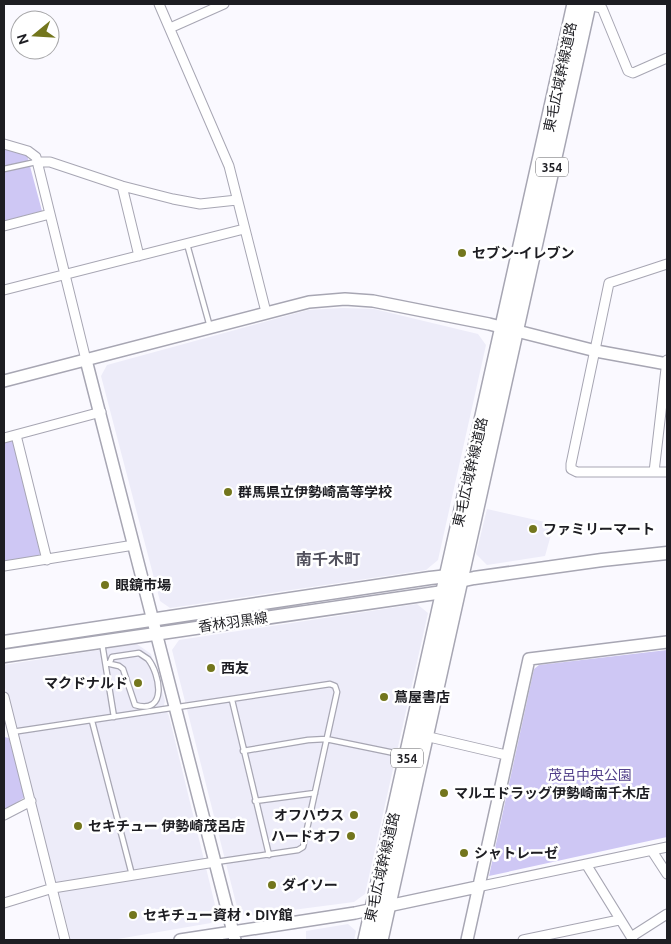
<svg xmlns="http://www.w3.org/2000/svg" width="671" height="944" font-family="Ubuntu,'Noto Sans JP',sans-serif">
<rect width="100%" height="100%" fill="#faf9ff"/>
<path fill="#edecf9" d="M343,308l31,1 104,25 8,11 -48,215 -12,10 -256,38 -10,-7 -59,-225 6,-11 201,-55z
M487,509l67,15 -9,32 -58,9 -11,-11z
M417,604l11,9 -63,281 -11,8 -108,14 -8,-5 -66,-261 7,-10z
M137,644l14,10 14,47 -1,4 5,11 48,197 -6,10 -99,17h-41l-67,-256v-19z
M348,924l8,7 -2,9h-48v-9z"/>
<path fill="#cec7f4" d="M4,148l23,7 15,56 -38,10z
M11,439l3,3 27,111 -2,3 -35,5v-120z
M667,650v187l-178,39 45,-207 5,-4z
M4,737l5,1 16,59 -21,14z"/>
<g fill="none" stroke-linecap="round" stroke-linejoin="round">
<g stroke="#a7a6b3" stroke-width="7">
<path id="service" d="M4,169l32,-7
M187,244l23,83
M102,643l12,74
M106,663l13,3 4,3 12,36c33,10 25,-31 13,-46l-9,-6 -27,4 -2,5
M232,700l37,155
M92,721l40,154
M12,732l318,-48 5,2 2,6 -34,155 -5,3 -82,12
M243,751l65,-11 18,-1 78,16
M255,801l60,-8"/>
</g>
<g stroke="#a7a6b3" stroke-width="11">
<path id="minor" d="M159,4l70,162 37,146
M588,5l14,3 26,63 5,2 34,-15
M170,28l54,-24
M4,144l24,7 8,6 50,203
M37,162h13l72,24 51,13 27,5 37,-4
M122,186l17,70
M4,226l46,-12
M667,264l-58,19 -38,181v5l6,3h90
M4,290l240,-61
M16,435l31,125
M4,438l97,-26
M654,472l13,-112
M4,566l130,-21
M4,697l61,243
M425,736l81,19
M4,815l27,-14
M652,851l15,23
M586,864l47,76
M477,887l190,-40
M4,903l49,-15 162,-26
M631,937l36,-23
M523,940l96,-20"/>
</g>
<g stroke="#a7a6b3" stroke-width="14">
<path id="tertiary" d="M86,360l149,580
M4,381l305,-79 36,-3 28,2 116,23 107,27 71,13
M180,940l175,-27 122,-26
M467,940l62,-281 138,-17"/>
</g>
<g stroke="#a7a6b3" stroke-width="15">
<path id="secondary" d="M4,642l426,-64 18,-2 8,4
M4,656l439,-64 17,-11 14,-3 128,-18 65,-7"/>
</g>
<g stroke="#a7a6b3" stroke-width="18">
<path id="trunk" d="M366,940l209,-936
M380,940l208,-936"/>
</g>
<use href="#service" stroke="#fff" stroke-width="4.5"/>
<use href="#minor" stroke="#fff" stroke-width="9"/>
<use href="#tertiary" stroke="#fff" stroke-width="11"/>
<use href="#secondary" stroke="#fff" stroke-width="12"/>
<use href="#trunk" stroke="#fff" stroke-width="15"/>
</g>
<g fill="#73761d" stroke="#fff" stroke-width="2">
<circle cx="462" cy="253" r="5"/>
<circle cx="228" cy="492" r="5"/>
<circle cx="533" cy="529" r="5"/>
<circle cx="105" cy="585" r="5"/>
<circle cx="211" cy="668" r="5"/>
<circle cx="138" cy="683" r="5"/>
<circle cx="384" cy="697" r="5"/>
<circle cx="444" cy="793" r="5"/>
<circle cx="354" cy="815" r="5"/>
<circle cx="78" cy="826" r="5"/>
<circle cx="351" cy="836" r="5"/>
<circle cx="464" cy="853" r="5"/>
<circle cx="272" cy="885" r="5"/>
<circle cx="133" cy="915" r="5"/>
</g>
<g text-anchor="middle" dominant-baseline="central" stroke-width="5" stroke-linejoin="round" paint-order="stroke">
<g fill="#fff" stroke="#616164" stroke-width="1">
<rect x="536" y="157.5" width="32" height="19" rx="4"/>
<rect x="391" y="748.5" width="32" height="19" rx="4"/>
</g>
<g font-size="12" font-weight="bold" fill="#1d1d22">
<text x="552" y="167">354</text>
<text x="407" y="758">354</text>
</g>
<g font-size="14" fill="#1d1d22" stroke="#fff">
<text transform="translate(560 77) rotate(-78)">東毛広域幹線道路</text>
<text transform="translate(470 472) rotate(-77)">東毛広域幹線道路</text>
<text transform="translate(233 622) rotate(-8)">香林羽黒線</text>
<text transform="translate(382 867) rotate(-77)">東毛広域幹線道路</text>
</g>
<g font-size="14" font-weight="bold" fill="#1d1d22" stroke="#fff" text-anchor="start">
<text x="472" y="253">セブン-イレブン</text>
<text x="238" y="492">群馬県立伊勢崎高等学校</text>
<text x="543" y="529">ファミリーマート</text>
<text x="115" y="585">眼鏡市場</text>
<text x="221" y="668">西友</text>
<text x="128" y="683" text-anchor="end">マクドナルド</text>
<text x="394" y="697">蔦屋書店</text>
<text x="454" y="793">マルエドラッグ伊勢崎南千木店</text>
<text x="344" y="815" text-anchor="end">オフハウス</text>
<text x="88" y="826">セキチュー 伊勢崎茂呂店</text>
<text x="341" y="836" text-anchor="end">ハードオフ</text>
<text x="474" y="853">シャトレーゼ</text>
<text x="282" y="885">ダイソー</text>
<text x="143" y="915">セキチュー資材・DIY館</text>
</g>
<g font-size="14" fill="#53418b" stroke="#fff">
<text x="590" y="775">茂呂中央公園</text>
</g>
<g font-size="16" font-weight="bold" fill="#52515d" stroke="#fff">
<text x="328" y="559">南千木町</text>
</g>
</g>
<rect width="671" height="944" fill="none" stroke="#1d1d22" stroke-width="10"/>
<g transform="translate(35 35) rotate(252)"><circle r="24" fill="#ffffff" stroke="#a5a5a7"/>
<path d="M0-4L9 19L0 12L-9 19Z" fill="#73761d"/>
<text y="-8" font-size="14" font-weight="bold" text-anchor="middle" fill="#1d1d22">N</text>
</g>
</svg>
